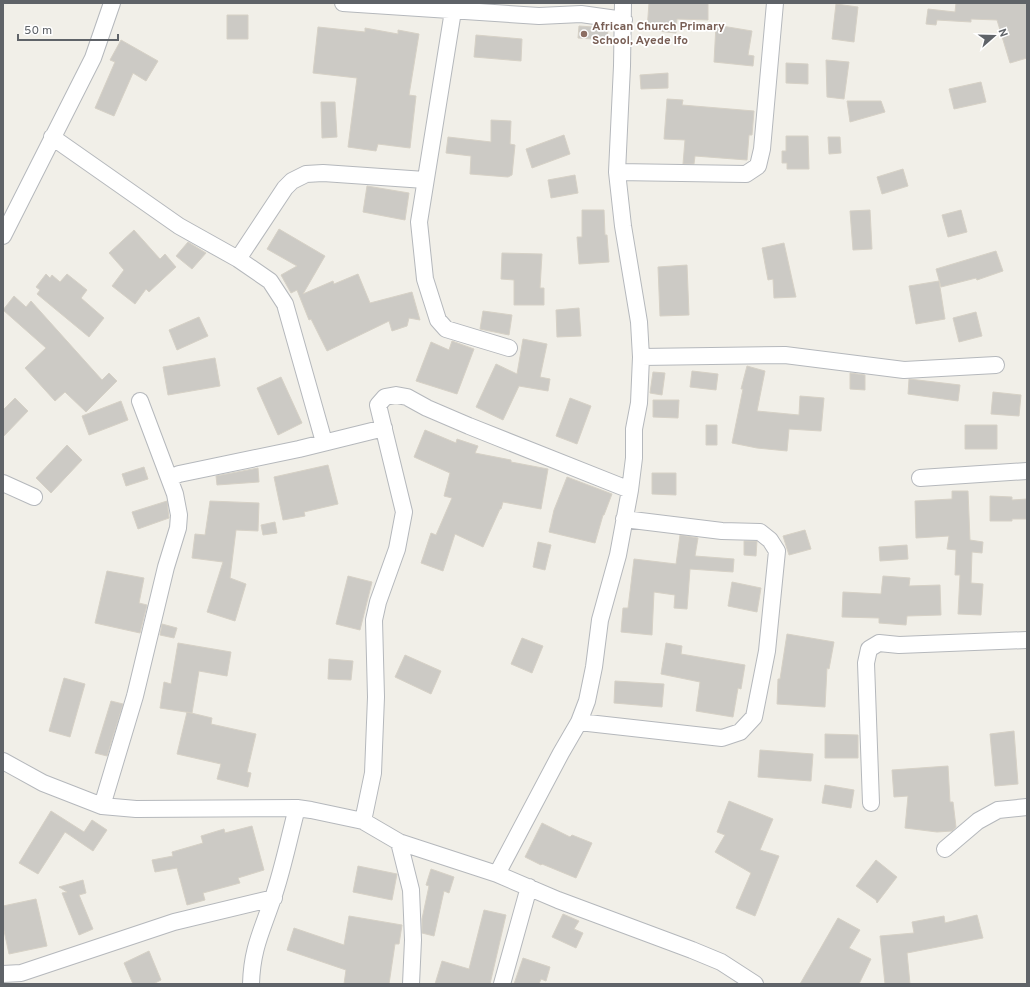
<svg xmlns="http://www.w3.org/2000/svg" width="1030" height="987" font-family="Overpass,sans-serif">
<rect width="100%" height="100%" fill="#f1efe8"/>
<path fill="#cccac5" stroke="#d6d1c6" d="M649,3h59v17l-31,-1 -1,14 -29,-3z
M956,3h71v55l-17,5 -13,-43 -26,-1v3l-34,-2 -1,5 -10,-1 2,-15 27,3z
M836,4l22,3 -4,35 -22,-3z
M227,15h21v24h-21z
M716,25l36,6 -4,24 6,1 -1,10 -39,-4z
M579,26l29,2 -1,12 -29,-2z
M318,27l47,5v-4l33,6v-4l21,4 -10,61 7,1 -6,52 -32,-4 -2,7 -28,-4 9,-69 -44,-5z
M476,35l46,4 -1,22 -47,-4z
M121,40l37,21 -12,20 -13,-8 -19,43 -19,-8 20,-46 -5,-2z
M826,60l23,2 -5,37 -17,-2z
M786,63l22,1v20l-22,-1z
M668,73v15l-27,1 -1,-14z
M981,82l5,20 -32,7 -5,-20z
M667,99l16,1 -1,5 72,6 -2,24h-3l-2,25 -52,-4 -1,8h-11l2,-24 -21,-1z
M847,101h34l4,11 -35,10z
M321,102h14l2,35 -15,1z
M491,120l20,1 -1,23 5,1 -3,30 -4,2 -38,-3 1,-18 -25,-3 2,-16 43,5z
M564,135l6,19 -38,14 -6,-19z
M786,136h22l1,33h-22v-6h-5v-12h4z
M828,137h12l1,16 -12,1z
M903,169l5,17 -26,8 -5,-17z
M575,175l3,18 -27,5 -3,-18z
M367,186l42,7 -4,27 -42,-8z
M582,210h22l1,25h2l2,27 -30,2 -2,-27h5z
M870,210l2,39 -19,1 -3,-39z
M961,210l6,22 -19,5 -6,-22z
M279,229l46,27 -22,38 30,-13 1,3 24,-10 12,29 42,-11 8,28 -11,-2 -2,8 -15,5 -3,-10 -62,30 -16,-32 -2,1 -12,-30 -6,3 -10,-18 16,-9 -30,-17z
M134,230l26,29 5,-5 11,13 -27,25 -3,-3 -11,15 -23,-18 12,-16 -15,-17z
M188,242l18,11 -14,16 -16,-13z
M784,243l12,54 -22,1 -1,-19 -5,1 -6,-32z
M996,251l7,20 -26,9 -1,-2 -35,9 -5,-18z
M502,253l40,1 -2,34h4v17h-30v-25l-13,-1z
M687,265l2,50 -29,1 -2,-49z
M46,274l4,4 2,-3 8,7 7,-8 20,16 -6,8 23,20 -15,19 -52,-43 3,-4 -4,-3z
M939,281l6,38 -29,5 -7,-38z
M14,296l12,11 5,-6 71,79 7,-7 8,8 -31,31 -21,-20 -10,9 -30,-33 21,-20 -43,-38z
M579,308l2,28 -24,1 -1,-27z
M483,311l29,4 -3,20 -29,-6z
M976,312l6,24 -23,6 -6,-24z
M199,317l9,19 -31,14 -8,-20z
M523,339l24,5 -7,33 10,2 -2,12 -29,-5 -16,34 -27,-13 20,-43 21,10z
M452,341l22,8 -17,45 -41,-13 15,-39 18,8z
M215,358l5,28 -52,9 -5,-28z
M747,366l18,5 -8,40 42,4 1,-19 24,2 -3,33 -32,-2 -2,22 -30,-3 -25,-5 11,-54h-2z
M692,371l26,3 -2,16 -26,-3z
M653,372l12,1 -3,22 -12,-2z
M850,373l15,2v15l-15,-1z
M281,377l21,46 -24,12 -21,-47z
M909,379l51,6 -2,16 -50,-7z
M993,392l28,3 -2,21 -28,-2z
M15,398l13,13 -25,26v-27z
M570,398l21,8 -14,38 -21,-8z
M653,400h26l-1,18 -25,-1z
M121,401l7,19 -39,15 -7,-19z
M706,425h11v20h-11z
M965,425h32v24h-32z
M425,430l31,13 1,-4 21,7 -3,7 36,7v2l37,7 -7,40 -38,-7 -2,7h-1l-17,38 -28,-13 -12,37 -22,-8 10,-30 5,2 16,-37 -8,-2 6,-23 -36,-16z
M67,445l15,15 -31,33 -15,-15z
M328,465l10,39 -34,8 1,4 -22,4 -9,-43z
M144,467l4,12 -22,7 -4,-12z
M258,468l1,14 -42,3 -1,-9z
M652,473h24v22l-24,-1z
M567,477l45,17 -8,21h-1l-8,28 -46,-11 5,-22z
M952,491h16l2,49 13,2 -1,11 -10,-1 -1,31 12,1 -2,31 -23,-1 2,-39h-5l1,-25 -9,-1 2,-13 -33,2 -1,-37 37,-2z
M990,496l22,1v3l15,-1v20h-15v2h-22z
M167,501l2,17 -31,11 -6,-17z
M210,501l49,2 -1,28 -22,-1 -6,48 16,6 -11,37 -28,-9 16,-50 -31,-4 3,-24 10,1z
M275,522l2,11 -14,2 -2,-10z
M805,530l6,19 -22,6 -6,-19z
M680,535l18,3 -3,18 39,3 -1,13 -43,-3 -3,40 -13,-1 1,-13 -21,-3 -2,43 -31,-3 2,-24h5l6,-49 42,5z
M744,541h13l-1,15 -12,-1z
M538,542l13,3 -6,25 -12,-3z
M907,545l1,14 -28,2 -1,-14z
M107,571l37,7 -5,25 8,2 -7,28 -45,-10z
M348,576l24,6 -12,48 -24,-6z
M883,576l27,2 -1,8 31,-1 1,30 -34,1 -1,9 -27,-2v-5l-37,-1 1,-25 38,2z
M732,582l29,6 -4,24 -29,-6z
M162,624l15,4 -3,10 -14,-3z
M787,634l47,8 -5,27 -2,-1 -2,39 -48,-3 1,-25h2z
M522,638l21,8 -11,27 -21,-9z
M178,643l53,9 -4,24 -28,-5 -7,42 -32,-5 4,-26 7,2z
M666,643l16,3 -1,8 64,11 -4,24 -3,-1 -5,29 -37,-6 4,-29 -39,-8z
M405,655l36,16 -10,23 -36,-17z
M329,659l24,2 -2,19 -23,-1z
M64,678l21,6 -15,53 -21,-6z
M615,681l49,3 -2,23 -48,-4z
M111,701l12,3 -16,52 -12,-3z
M187,712l25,6 -1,6 45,10 -9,38 4,1 -3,14 -31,-8 4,-15 -44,-10z
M1014,731l4,53 -23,2 -5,-52z
M825,734l33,1v23h-33z
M760,750l53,4 -2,27 -53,-4z
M948,766l2,36h3l3,25 -4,4 -15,1 -32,-4 3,-32 -14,1 -2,-27z
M825,785l29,5 -3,18 -29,-5z
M729,801l44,18 -13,31 19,6 -24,60 -19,-8 15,-35 -36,-21 10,-17 -8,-3z
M51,811l33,21 8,-12 15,10 -14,21 -28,-19 -27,42 -19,-11z
M542,823l28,14 2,-2 20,8 -16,35 -34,-14 -1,1 -16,-8z
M252,826l12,44 -26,8 2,5 -37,10 2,7 -18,5 -10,-37 -22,4 -3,-12 21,-4 -1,-4 31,-9 -2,-7 23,-7 1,4z
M876,860l21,17 -20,26 -1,-3 -20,-14z
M358,866l39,8 -5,26 -39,-8z
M431,869l23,8 -5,16 -5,-2 -10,45 -12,-3v-14l7,-33 -3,-1z
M83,880l3,13 -7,2 14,34 -14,6 -17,-42 5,-1 -8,-5z
M36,899l11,47 -38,8 -6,-28v-20z
M484,910l22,5 -16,69h-55l7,-23 27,8z
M563,914l16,7 -5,8 9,4 -7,15 -24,-11z
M977,915l6,23 -76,15 3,31h-25l-5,-48 34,-3 -2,-11 32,-6 1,7z
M349,916l53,9 -3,19h-4l-6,40h-45l2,-14 -59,-20 7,-22 50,17z
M838,918l22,12 -11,18 22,11 -12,25h-59z
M149,951l12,29 -8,4h-20l-9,-21z
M523,958l27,9 -4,14 -5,-2 -2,5h-25z"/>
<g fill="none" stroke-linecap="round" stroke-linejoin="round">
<g stroke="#b5b8bc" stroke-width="18">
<path id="minor" d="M343,3l196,13 42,-2 43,6
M453,11l-34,211 6,57 13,41 8,9 63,19
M52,137l127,89 59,33 32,22 15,23 39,138
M617,172l129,2 12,-8 4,-17 13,-146
M3,236l90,-178 19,-55
M238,259l47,-71 7,-7 14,-7 17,-1 102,7
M641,357l144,-2 119,15 92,-5
M170,478l9,-4 120,-25 85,-21
M920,478l107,-7
M3,483l31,14
M579,722l143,16 18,-6 14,-15 13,-66 10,-100 -7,-11 -10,-8 -38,-1 -98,-12
M3,761l40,22 59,23 34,3 161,-1 14,2 52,11 36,21 98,32 61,26 134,50 29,12 34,22
M871,803l-5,-140 3,-14 10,-6 20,2 128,-5
M102,806l33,-110 31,-129 12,-39 1,-13 -4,-21 -35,-93
M363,821l10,-48 3,-76 -2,-77 4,-18 19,-53 7,-37 -26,-107 7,-8 11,-2 11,2 20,11 42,18 161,64
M399,842l12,48 2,50 -2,44
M945,849l33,-28 20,-11 29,-3
M497,874l64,-121 18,-31 8,-21 7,-34 6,-47 18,-65 12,-65 4,-32v-29l5,-26 2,-46 -2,-35 -16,-96 -6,-54 5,-106 1,-63
M3,974l18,-1 153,-51 100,-24
M251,984c1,-36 11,-53 22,-86 10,-29 16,-60 24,-90
M502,984l27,-97"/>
</g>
<use href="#minor" stroke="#fff" stroke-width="16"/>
</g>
<circle fill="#8d6e63" stroke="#fff" stroke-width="1.5" cx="584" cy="34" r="4"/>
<g text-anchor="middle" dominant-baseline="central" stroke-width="3.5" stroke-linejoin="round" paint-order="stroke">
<g font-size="12" font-weight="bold" fill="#785e54" stroke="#fff" text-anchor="start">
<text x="592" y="27">African Church Primary<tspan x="592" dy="14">School, Ayede Ifo</tspan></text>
</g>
</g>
<rect width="1030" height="987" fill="none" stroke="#5f6368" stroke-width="8"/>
<g transform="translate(994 36) rotate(70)" stroke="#ffffff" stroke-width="3" paint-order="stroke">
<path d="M0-3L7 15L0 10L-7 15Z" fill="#5f6368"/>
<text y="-6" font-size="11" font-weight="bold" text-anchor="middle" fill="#5f6368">N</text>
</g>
<path d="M18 34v6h100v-6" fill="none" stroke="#5f6368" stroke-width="2"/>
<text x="24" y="34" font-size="12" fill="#5f6368" stroke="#ffffff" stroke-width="3" paint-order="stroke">50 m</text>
</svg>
